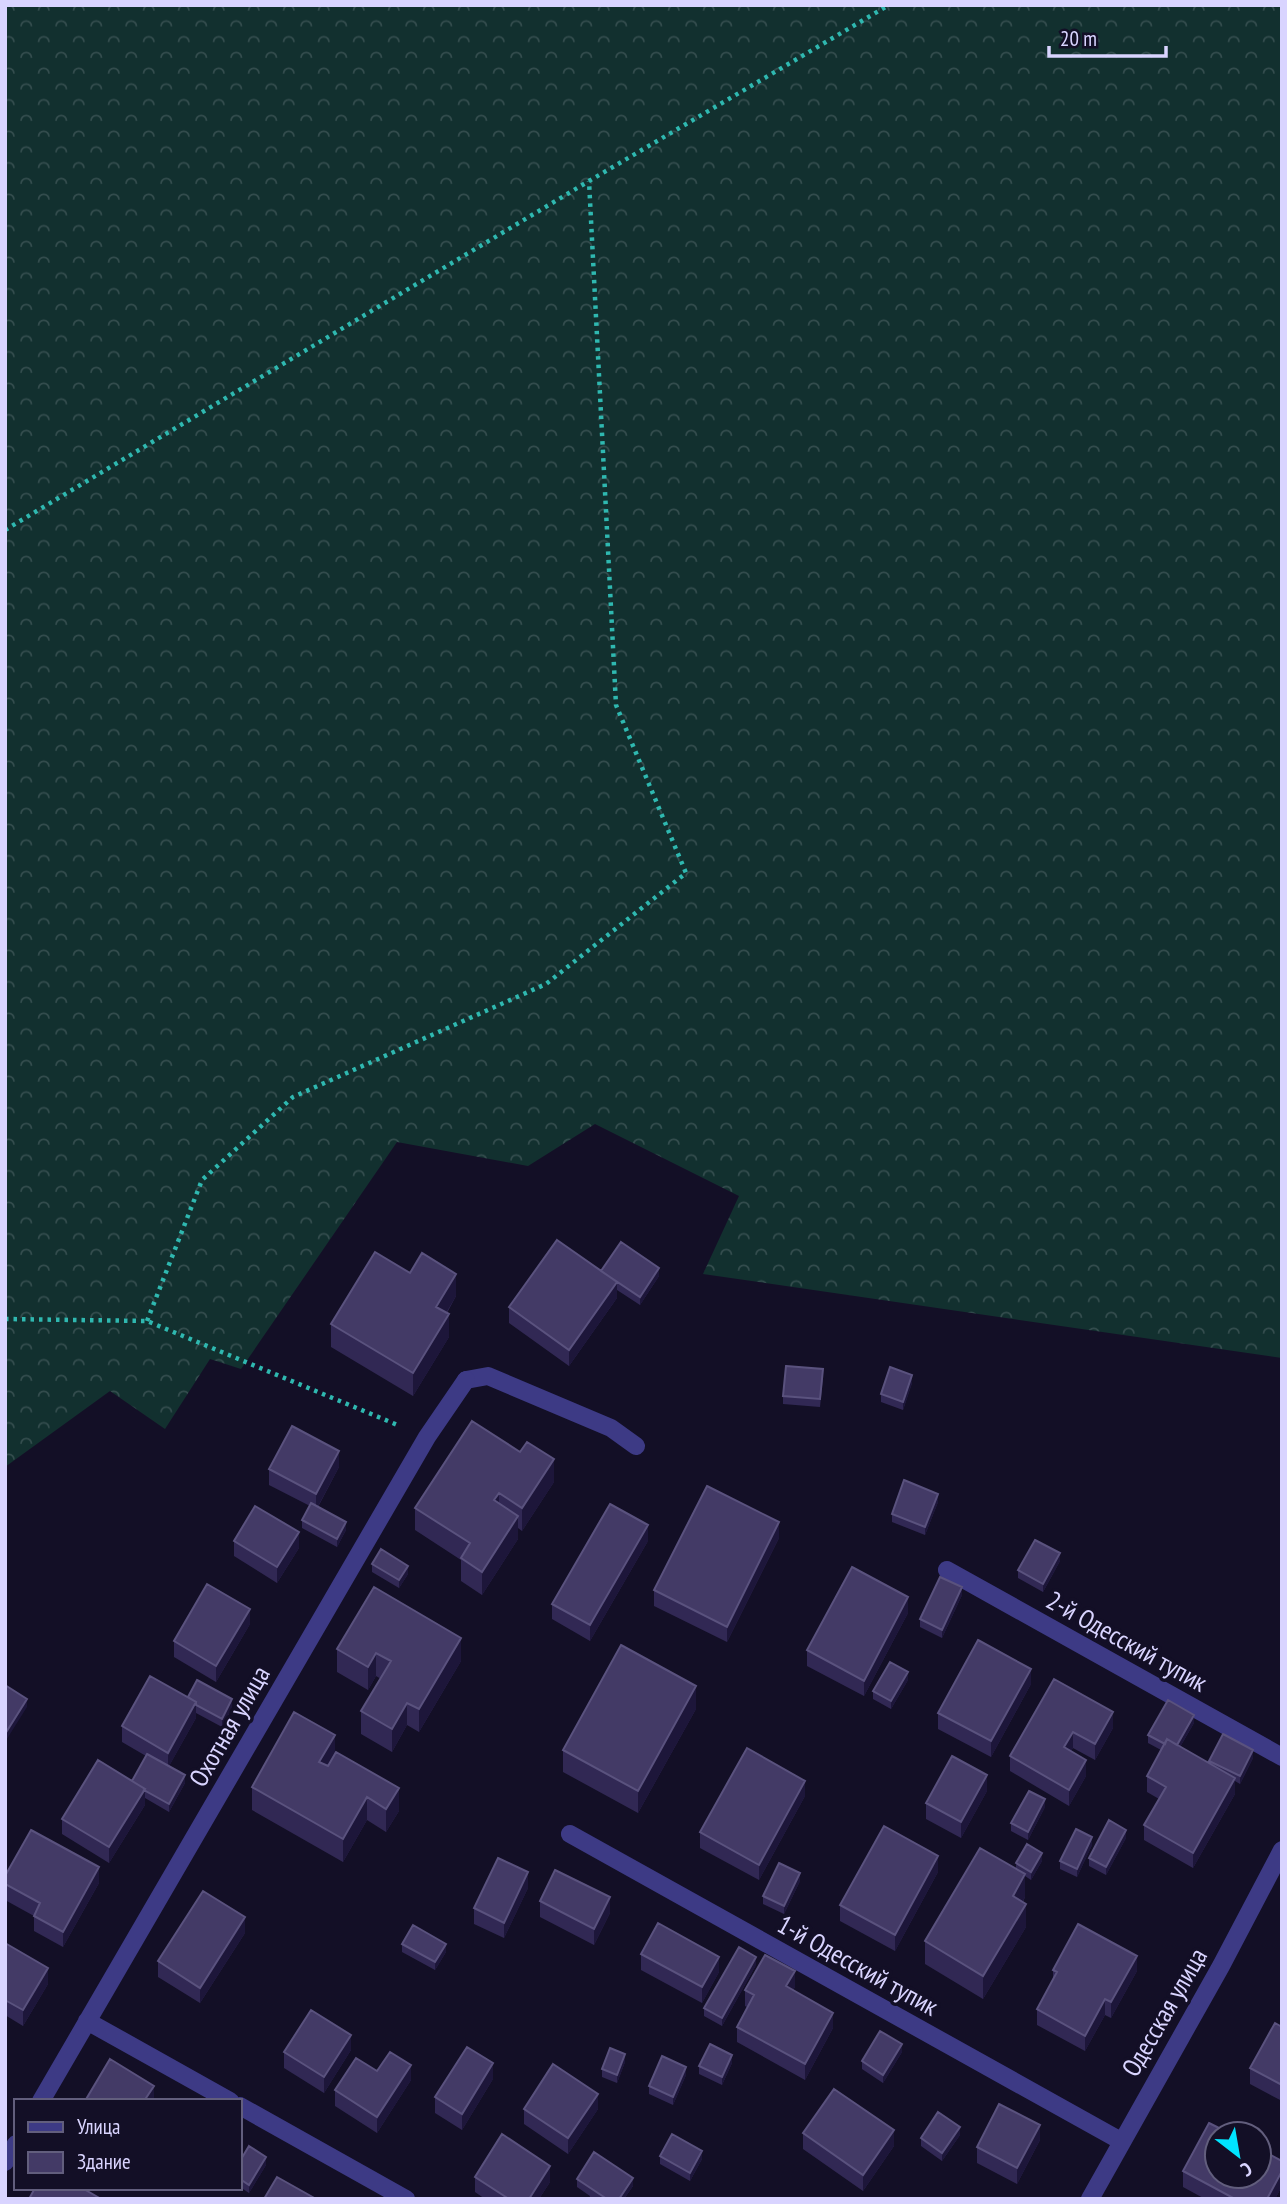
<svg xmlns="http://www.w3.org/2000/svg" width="1287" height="2204" font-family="'PT Sans Narrow',sans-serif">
<defs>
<pattern id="forest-crowns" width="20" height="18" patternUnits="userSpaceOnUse" patternTransform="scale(1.75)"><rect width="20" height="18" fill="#12302f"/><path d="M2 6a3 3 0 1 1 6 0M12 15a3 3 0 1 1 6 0" fill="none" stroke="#344d4e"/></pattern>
</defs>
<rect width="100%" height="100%" fill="#130f26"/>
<path fill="url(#forest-crowns)" d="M5,5h1277v1353l-579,-84 36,-78 -144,-72 -67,42 -131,-24 -156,227 -31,-10 -45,70 -55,-38 -105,76z"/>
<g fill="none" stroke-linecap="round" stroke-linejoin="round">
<path stroke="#2fb8b0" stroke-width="4.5" stroke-dasharray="3.5 5" stroke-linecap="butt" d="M5,530l584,-349 300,-176
M5,1319l142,2 253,105
M147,1321l55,-141 91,-83 253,-113 140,-111 -70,-168 -27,-524"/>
<path stroke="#3d3a85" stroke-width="18" d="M466,1380l22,-4 123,52 25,18"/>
<path stroke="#3d3a85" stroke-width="18" d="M947,1570l335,187
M570,1834l551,307
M87,2021l143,80
M41,2101l386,-664 39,-57
M240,2106l166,93
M5,2162l11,-18
M1090,2199l131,-233 61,-116"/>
</g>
<path fill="#312854" d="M602,1271l57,5 -19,29 -23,-15v8l-48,68 -60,-43v-16z
M410,1273l46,23 -9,17 2,24 -36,59 -82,-49v-23z
M823,1377l-3,30 -37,-3v-8z
M912,1383l-9,27 -22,-8v-8z
M339,1467l-21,40 28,23 -9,17 -35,-19v-8l8,-14 -41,-21v-16z
M554,1482l-32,49 -4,-3v11l-36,56 -21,-14v-21l-46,-30v-22z
M938,1502l-13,33 -33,-13v-8z
M779,1538l-52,104 -73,-36v-16z
M234,1541l65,7 -22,35 -43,-27z
M648,1541l-58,100 -38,-22v-15z
M1060,1561l-17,31 -25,-14v-8z
M372,1564l36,10 -9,14 -27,-16z
M962,1595l-20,43 -22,-11v-8z
M908,1613l-44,83 -57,-30v-16z
M250,1624l-34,58 -42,-25v-16z
M337,1649l124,12 -42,71 -12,-7 -15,27 -31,-18v-23l20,-32 -5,-3 -8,14 -31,-18z
M908,1680l-17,29 -18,-10v-8z
M1031,1684l-40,73 -53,-28v-16z
M188,1697l44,11 -10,19 -26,-14v5l-27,48 16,17 -16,29 -24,-14v7l-36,58 -47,-29v-15l70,-38 14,-25 -24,-14v-16z
M696,1709l-58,104 -75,-41v-22z
M1113,1712v16l-18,32 -22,-12 -2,3 15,25 -17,30 -59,-35v-15z
M1194,1723l-14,24 29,16v-2l44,-3 -13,26 -5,-3v13l-42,74 -49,-28v-15l15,-26 -12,-7v-16l14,-26 -13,-7v-8z
M335,1755l64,56 -13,21 -19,-12 -24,42 -91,-52v-23z
M987,1791l-26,47 -35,-19v-16z
M805,1796l-46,84 -59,-32v-16z
M1045,1807l-17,33 -17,-9v-8z
M1126,1838l-20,37 -17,-9v-8z
M1092,1845l-15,32 -17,-8v-8z
M1042,1861l-11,19 -6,-4v21l-2,5 3,25 -43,72 -58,-35v-23l91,-72v-6z
M938,1872l-43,79 -55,-30v-16z
M5,1876l94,7 -36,64 -29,-16v-15l-29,-16z
M800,1881l-16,33 -21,-10v-8z
M528,1888l-24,50 -30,-14v-16z
M540,1901l70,12 -16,32 -54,-28z
M245,1933l-45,70 -42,-26v-16z
M5,1943l43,41 -25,42 -18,-11z
M402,1944l44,8 -11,18 -33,-18z
M641,1954l78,18 -17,31 -61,-33z
M756,1965l-34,61 -18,-10v-8z
M1053,1970l84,1 -26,47 -6,-3 -20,36 -48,-26v-16l16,-29z
M795,1987l-2,3 40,38 -28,52 -68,-38v-15l10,-20 -2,-1v-16z
M1282,2027v74l-32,-17v-16z
M351,2050l-27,43 -40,-25v-16z
M902,2052l-19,31 -21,-14v-8z
M625,2062l-8,21 -15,-6v-8z
M732,2063l-10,22 -23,-11v-8z
M377,2071l34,9 -34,53 -42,-27v-16z
M686,2075l-13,30 -24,-11v-8z
M493,2079l-31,51 -27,-17v-16z
M524,2109h74l-30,45 -44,-30z
M803,2133l91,13 -31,45 -60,-42z
M960,2135l-18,26 -21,-15v-8z
M1040,2140l-23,44 -40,-21v-16z
M660,2156l42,3 -12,22 -30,-17z
M240,2161l26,4 -17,28 -9,-6z
M1282,2161v25l-7,13h-70l-22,-12v-16z
M475,2177l75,5 -11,17h-54l-10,-7z
M577,2179l56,7 -9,13h-35l1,-3 -13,-9z"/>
<path fill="#1d163a" d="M659,1268v8l-19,29v-8z
M456,1274v22l-20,34v-23z
M617,1282v16l-48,68v-16z
M449,1314v23l-36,59v-23z
M912,1375v8l-9,27v-8z
M339,1451v16l-23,43v-16z
M554,1459v23l-32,49v-23z
M499,1493v22l-5,-15z
M938,1494v8l-13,33v-8z
M518,1516v23l-36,56v-23z
M346,1522v8l-9,17v-8z
M779,1522v16l-52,104v-15z
M648,1525v16l-58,100v-16z
M299,1532v16l-22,35v-16z
M1060,1553v8l-17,31v-8z
M408,1566v8l-9,14v-8z
M962,1587v8l-20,43v-8z
M908,1597v16l-44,83v-15z
M250,1609v15l-34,58v-16z
M461,1638v23l-42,71v-23z
M376,1653v23l-8,14v-23z
M1031,1669v15l-40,73v-16z
M908,1672v8l-17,29v-8z
M696,1686v23l-58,104v-22z
M27,1699v8l-22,35v-8z
M232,1699v9l-10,19v-8z
M196,1702v16l-28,50v-15z
M407,1703v22l-15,27v-23z
M1113,1712v16l-18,32v-16z
M1194,1715v8l-20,34v-8z
M1073,1732v16l-9,15v-16z
M335,1735v23l-16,27v-23z
M1253,1750v8l-13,26v-8z
M1086,1760v16l-17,30v-16z
M185,1775v8l-16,29v-8z
M987,1775v16l-26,47v-16z
M1235,1778v16l-42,74v-15z
M805,1781v15l-46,84v-15z
M399,1788v23l-13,21v-23z
M145,1789v16l-36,58v-16z
M367,1797v23l-24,42v-23z
M1045,1799v8l-17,33v-8z
M1126,1830v8l-20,37v-8z
M1092,1837v8l-15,32v-8z
M1042,1853v8l-11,19v-8z
M938,1856v16l-43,79v-16z
M99,1867v16l-36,64v-15z
M528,1872v16l-24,50v-15z
M800,1873v8l-16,33v-8z
M1025,1874v23l-12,22v-23z
M610,1897v16l-16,32v-16z
M1026,1904v23l-43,72v-23z
M245,1917v16l-45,70v-15z
M446,1944v8l-11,18v-8z
M1137,1956v15l-26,47v-16z
M719,1957v15l-17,31v-16z
M756,1957v8l-34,61v-8z
M48,1968v16l-25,42v-16z
M795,1971v16l-9,15v-16z
M1105,1999v16l-20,36v-15z
M833,2013v15l-28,52v-16z
M351,2035v15l-27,43v-16z
M902,2044v8l-19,31v-8z
M625,2054v8l-8,21v-8z
M732,2055v8l-10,22v-8z
M493,2063v16l-31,51v-16z
M411,2065v15l-34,53v-16z
M686,2067v8l-13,30v-8z
M154,2086v15h-10z
M598,2094v15l-30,45v-16z
M1040,2125v15l-23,44v-16z
M960,2127v8l-18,26v-8z
M894,2130v16l-31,45v-16z
M702,2151v8l-12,22v-8z
M266,2157v8l-17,28v-8z
M550,2166v16l-11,17h-10z
M1282,2171v15l-7,13h-8z
M633,2178v8l-9,13h-5z"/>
<path fill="#433a66" stroke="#5a527e" stroke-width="2" d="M557,1240l60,42 -48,68 -60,-43z
M621,1242l38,26 -19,29 -39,-26z
M375,1252l35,21 12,-20 34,21 -20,33 13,7 -36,59 -82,-49z
M786,1366l37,3 -3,30 -37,-3z
M890,1367l22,8 -9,27 -22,-8z
M472,1421l48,31 7,-10 27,17 -32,49 -23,-15 -5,7 24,16 -36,56 -21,-14 9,-15 -55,-35z
M292,1426l47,25 -23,43 -47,-25z
M904,1480l34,14 -13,33 -33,-13z
M707,1486l72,36 -52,105 -73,-37z
M311,1503l35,19 -9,17 -35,-19z
M610,1504l38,21 -58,100 -38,-21z
M255,1506l44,26 -22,35 -43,-26z
M1035,1540l25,13 -17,31 -25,-14z
M381,1549l27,17 -9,14 -27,-16z
M852,1567l56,30 -44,84 -57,-31z
M940,1577l22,10 -20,43 -22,-11z
M207,1584l43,25 -34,57 -42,-25z
M374,1587l87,51 -42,71 -12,-6 -15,26 -31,-18 30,-50 -15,-8 -8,14 -31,-18z
M978,1640l53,29 -40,72 -53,-28z
M621,1645l75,41 -58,105 -75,-41z
M890,1662l18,10 -17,29 -18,-10z
M150,1676l46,26 -28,51 -46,-27z
M1054,1679l59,33 -18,32 -22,-12 -9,15 22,13 -17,30 -59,-34z
M197,1680l35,19 -10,20 -26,-14v-3l-8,-5z
M5,1685l22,14 -22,35z
M1168,1700l26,15 -17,30 -10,-6 -2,5 -17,-9z
M294,1712l41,23 -16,27 9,4 8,-14 63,36 -13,21 -19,-12 -24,42 -91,-52z
M1223,1734l30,16 -13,26 -31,-15z
M1167,1739l68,39 -42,75 -49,-28 22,-38 -19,-11z
M747,1748l58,33 -46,84 -59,-33z
M147,1754l38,21 -16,29 -25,-14 1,-1 -13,-8z
M952,1756l35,19 -26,47 -35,-19z
M98,1760l47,29 -36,58 -47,-28z
M1029,1791l16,8 -17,33 -17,-9z
M1109,1820l17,10 -20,37 -17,-9z
M884,1826l54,30 -43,79 -55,-30z
M1076,1829l16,8 -15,32 -17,-8z
M31,1830l68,37 -36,65 -29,-16 6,-13 -35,-19v-8z
M1027,1844l15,9 -11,19 -15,-9z
M980,1848l45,26 -12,22 13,8 -43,72 -58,-35z
M498,1858l30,14 -24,51 -30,-15z
M779,1863l21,10 -16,33 -21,-10z
M555,1870l55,27 -16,32 -54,-28z
M203,1891l42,26 -45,71 -42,-27z
M658,1923l61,34 -17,30 -61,-33z
M1078,1924l59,32 -26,46 -6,-3 -20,37 -48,-27 20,-37 -4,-2z
M413,1925l33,19 -11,18 -33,-18z
M5,1943l43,25 -25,42 -18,-10z
M739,1947l17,10 -34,61 -18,-10z
M765,1955l30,16 -9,15 47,27 -28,51 -68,-37 17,-32 -9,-5z
M311,2010l40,25 -27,42 -40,-25z
M1275,2023l7,4v58l-32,-17z
M880,2031l22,13 -19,31 -21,-14z
M710,2044l22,11 -10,22 -23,-11z
M467,2047l26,16 -31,51 -27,-17z
M610,2048l15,6 -8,21 -15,-6z
M390,2052l21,13 -34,52 -42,-27 21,-32 21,13z
M662,2056l24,11 -13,30 -24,-11z
M110,2059l44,27 -10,15h-59z
M553,2064l45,30 -30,44 -44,-29z
M834,2089l60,41 -31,45 -60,-42z
M999,2104l41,21 -23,43 -40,-21z
M938,2112l22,15 -18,26 -21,-15z
M1209,2123l22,11h-14v42h42v-27l23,12v10l-15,28h-32l-52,-28z
M502,2134l48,32 -21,33h-20l-34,-22z
M672,2134l30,17 -12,22 -30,-17z
M249,2146l17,11 -17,28 -9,-6v-18z
M594,2152l39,26 -14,21h-12l-30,-20z
M277,2177l39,22h-52z
M35,2188h47l19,11h-72z"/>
<g text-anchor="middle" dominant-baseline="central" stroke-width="7" stroke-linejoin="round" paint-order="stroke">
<g font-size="26" fill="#d9d4ff" stroke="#130f26">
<text transform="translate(1127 1641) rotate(29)">2-й Одесский тупик</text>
<text transform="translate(229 1726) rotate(-60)">Охотная улица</text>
<text transform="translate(858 1965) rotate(29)">1-й Одесский тупик</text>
<text transform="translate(1164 2012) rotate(-60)">Одесская улица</text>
</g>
</g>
<rect width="1287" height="2204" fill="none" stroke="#d9d4ff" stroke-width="14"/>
<rect x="14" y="2099" width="228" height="91" fill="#130f26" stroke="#625e7d" stroke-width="2"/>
<rect x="28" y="2122" width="35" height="10" fill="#3d3a85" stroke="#625e7d" stroke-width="2"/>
<text x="77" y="2134" font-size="21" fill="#d9d4ff">Улица</text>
<rect x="28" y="2152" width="35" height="21" fill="#433a66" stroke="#625e7d" stroke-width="2"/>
<text x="77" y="2169" font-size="21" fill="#d9d4ff">Здание</text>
<g transform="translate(1238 2155) rotate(149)"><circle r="33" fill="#130f26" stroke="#625e7d" stroke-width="2"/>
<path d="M0-5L12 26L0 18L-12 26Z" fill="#00e5ff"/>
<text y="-10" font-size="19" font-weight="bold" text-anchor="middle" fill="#d9d4ff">С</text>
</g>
<path d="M1049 46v10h117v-10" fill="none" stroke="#d9d4ff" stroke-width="3.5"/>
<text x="1060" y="46" font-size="21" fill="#d9d4ff" stroke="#130f26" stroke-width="5" paint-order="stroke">20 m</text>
</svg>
